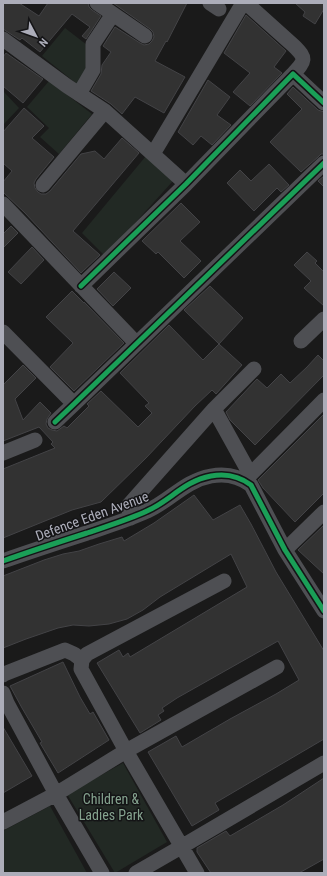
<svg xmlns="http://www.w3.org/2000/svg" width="327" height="876" font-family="'Roboto Condensed',sans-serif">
<rect width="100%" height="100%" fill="#1a1a1a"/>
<path fill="#222924" d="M65,28l22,17 1,25 -11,14 -35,-28z
M49,81l43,33 -33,40 -19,-17 9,-9 -22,-21z
M3,91l16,17 -16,17z
M146,156l27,25 -68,75 -23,-23z
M123,763l44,79 -52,31 -48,-79z
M50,806l37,67h-84v-42z"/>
<path fill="#323232" stroke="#434346" d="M3,3h16l20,13 9,-13h40l1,4 3,3 9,6 -15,23 -4,-3 8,-9 -18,-13 -32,38 -18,-14 -2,2 -17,-11z
M113,3h74l-20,39 -1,-1 -11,20 30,16 -21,36 -29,-16 -13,17 -11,-10 -20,-13 10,-17 1,-9 9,-13 -8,-6 12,-19 25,16 4,2 5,-1 3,-3 2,-4 -1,-5 -3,-3z
M295,3h29v6l-9,15 -12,-8 2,-4z
M246,15l40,36 -12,16 8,6 -32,33 -17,-14 17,-19 -26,-20z
M6,53l37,26 -20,24 -20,-17v-29z
M208,80l22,17 -13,18 14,10 -19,20 -11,-9 -8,9 -15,-13z
M293,87l25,23 6,2v42h-3l-3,3 -17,15 -31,-30 32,-33 -15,-15z
M24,108l20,18 -12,12 22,19 -18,22 -2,4 1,5 3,4 3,2h5l4,-3 31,-37 14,-3 9,8 18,-21 17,15 -66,78 27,24 -19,18 -56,-60 -22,-21v-10l9,-11 -9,-8v-31z
M269,164l20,21 -8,7 -4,-4 -23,23 -27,-28 13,-13 11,11z
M324,176v11l-6,-6z
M181,203l19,19 -20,19 21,20 -17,17 -26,-26 -2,2 -14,-13z
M11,226l7,7 -15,15v-14z
M32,247l12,13 -23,24 -13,-12z
M307,252l10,9 -2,2 9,9v34l-20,-18 7,-7 -17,-16z
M114,272l17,16 -18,18 -16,-17z
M210,286l33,32 -24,26 -35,-34z
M72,291l12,12v-1l40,41 -50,48 -24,-24 23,-24 -27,-26z
M169,325l34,35 16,-16 23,21 -26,29 -4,-4 -17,16 -49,52 -45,44 -29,8 -69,28v-69l52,-21 -4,-4 2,-2 -14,-15 -36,14v-56l20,-20 13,13 -21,21 8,21 17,-18 11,11 -4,6 -1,5 2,4 4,2 5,1 7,-5 3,2 22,-22 -2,-2 14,-13 37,36 14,-14 -7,-7 4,-3 -29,-30z
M318,355l6,6v14l-69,70 -25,-25 -4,-8 31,-33 10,9 14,-14 9,9 17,-16z
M324,414v79l-29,29 -32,-34 -5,-8z
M194,495l19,25 27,-15 11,19 25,48 48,79v88l-109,64 4,7 -27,16 -44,-74 28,-16 6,11 48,-28 46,-25 23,-14 -21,-39 -101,57 -15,10 2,3 -6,4 3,5 -21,13 -43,-70 22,-13 4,7 5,-4 2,4 117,-70 -16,-33 -71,43 -17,13 -16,9 -18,5 -20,2 -16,-1 -15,3 -32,11 -23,9v-72l41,-16 19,-6 16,-3 20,-7 23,-7 2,4 30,-18z
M324,525v49l-26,-24z
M63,662l17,35 10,17 3,-2 16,28 -51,33 -18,-30 2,-1 -20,-34 -12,-22z
M3,727l29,49 -29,17z
M324,778v81l-25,14h-88l-14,-21v-4l29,-17 4,5 53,-31z"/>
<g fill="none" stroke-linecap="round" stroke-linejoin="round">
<path stroke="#4e4f53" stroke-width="15" d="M97,3l48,33
M210,3l9,6
M246,3l48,43c13,13 11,15 -1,28
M3,39l64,47 38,25 81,73
M79,94l14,-24v-26l20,-30
M153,154l90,-151
M43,185l62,-74
M3,204l133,139
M81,286l105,-102 107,-110 31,29
M3,332l71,72
M301,341l23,-22
M214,409l36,65
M55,422l19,-18 250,-241
M3,453l32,-13
M245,480l79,-80
M131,518l-3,-12 86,-97 40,-40
M285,550l39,-38
M3,561c28,-10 56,-19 84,-28 20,-7 41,-13 60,-22 23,-10 37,-30 64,-35 16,-3 28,0 40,9l34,65 39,61
M82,660l5,-6 137,-73
M3,675l1,-1 61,-24 9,4 8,6 -1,9 45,82 71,122
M3,693l4,10 49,91 46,79
M3,822l53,-28 70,-43 151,-84
M136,873l45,-26 143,-84"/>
<g stroke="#141416" stroke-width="8">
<path id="cycleway" d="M81,286l105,-102 107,-110 31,29
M55,422l19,-18 250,-241
M3,561c28,-10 56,-19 84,-28 20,-7 41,-13 60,-22 23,-10 37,-30 64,-35 16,-3 28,0 40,9l34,65 39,61"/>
</g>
<use href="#cycleway" stroke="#1a9f57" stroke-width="5"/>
</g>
<g text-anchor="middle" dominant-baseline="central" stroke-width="3" stroke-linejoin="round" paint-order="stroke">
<g font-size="14" fill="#acadb9" stroke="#141416">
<text transform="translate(92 516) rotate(-20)">Defence Eden Avenue</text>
</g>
<g font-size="14" fill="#85a38f" stroke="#141416">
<text x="111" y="799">Children &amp;<tspan x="111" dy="16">Ladies Park</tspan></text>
</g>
</g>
<rect width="327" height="876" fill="none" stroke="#acadb9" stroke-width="8"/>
<g transform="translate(36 36) rotate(131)" stroke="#141416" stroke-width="3" paint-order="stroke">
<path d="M0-3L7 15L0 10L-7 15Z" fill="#acadb9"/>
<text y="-6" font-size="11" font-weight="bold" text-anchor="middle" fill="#acadb9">N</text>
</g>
</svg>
